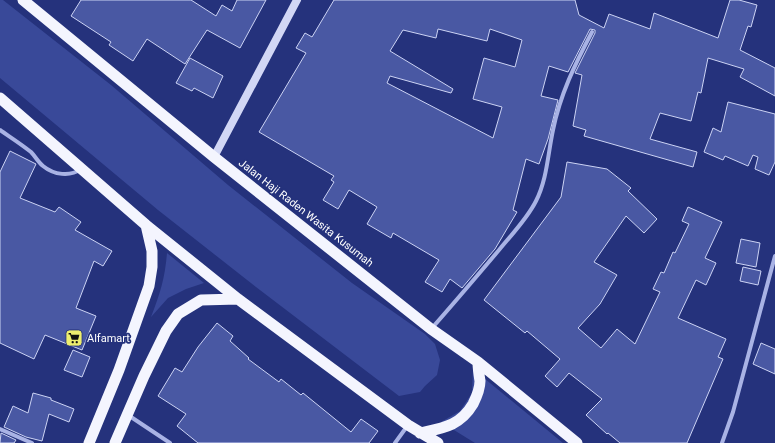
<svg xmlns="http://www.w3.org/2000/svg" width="775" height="443" font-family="Roboto,sans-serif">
<rect width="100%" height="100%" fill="#25327c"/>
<path fill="#394999" d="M0,0h3l108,85 117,100 124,98 73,51 10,10 5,16 -3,15 -12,11 -5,6 -21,4 -143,-109 -98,-77 -158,-132z
M167,253l37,30 -18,6 -18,9 -17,19c9,-23 14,-39 16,-64z
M473,369l90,74h-88l-34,-21 19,-11 12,-18z"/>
<path fill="#4958a3" stroke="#ccd3f4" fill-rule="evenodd" d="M81,0h110l25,16 6,-11 10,6 5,-11h29l-26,48 -33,-18 -22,34 -38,-25 -14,22 -24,-16 2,-3 -40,-26z
M334,0h241l4,15 25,13 5,-14 41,15 4,-16 64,25 12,-38h9l18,5 -6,22 -3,-1 -8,24 35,18v28l-35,-19 4,-8 -36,-11 -7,35 -3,-1 -7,29 -31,-8 -10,26 47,13 -4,15 -109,-31 2,-6 -13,-4 9,-51 -7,-2 20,-40v-3l-5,-1 -22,43 -19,-6 -8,30 17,4 -10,39 -9,25 -13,-5 -13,51 4,2 -22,37 -33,39 -12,-9 -8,13 -17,-10 14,-22 -46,-27 -2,5 -24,-14 10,-17 -28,-17 -11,19 -15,-9 11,-18 -3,-2 3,-4 -75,-44 47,-79 -10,-5 9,-15 7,4zM438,29l49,12 3,-12 32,11 -7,27 -31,-9 -11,41 29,8 -9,31 -106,-55 3,-7 61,17 2,-4 -63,-38 13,-21 33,8z
M190,58l33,18 -10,22 -19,-10 -2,3 -16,-8z
M728,102l47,12v48l-6,13 -14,-6 3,-12 -5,-2 -5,11 -23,-10 -2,4 -19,-8 9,-24 8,4z
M10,151l26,13 -16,34 35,14 4,-5 22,15 -6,8 37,21 -9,15 -9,-5 -18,47 20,8 -14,34 -37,-15 -11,24 -34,-16v-171z
M567,162l40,7 24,19 -3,3 29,28 -13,14 -18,-17 -32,46 23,13 -17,29 -22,24 23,20 16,-19 18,15 25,-52 -7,-3 8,-17 3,1 9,-21 2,1 14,-29 -7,-3 6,-14 34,15 -17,36 11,5 -10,22 -10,-5 -18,38 48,21 -8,18 5,2 -36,84h-67l-12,-10 -1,1 -21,-19 16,-16 -33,-26 -12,14 -12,-11 15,-17 -33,-28 -2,2 -41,-33 77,-103z
M741,239l19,4 -4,24 -20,-4z
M743,267l18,4 -3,14 -18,-4z
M217,323l16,13 -3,5 19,17 -1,1 31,23 2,-3 20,16 2,-2 48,39 10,-13 17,12 -9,12h-171l-21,-17 9,-12 -28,-18 17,-28 7,4 16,-25z
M761,343l14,6v25l-22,-10z
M73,350l17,7 -8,20 -18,-7z
M33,393l18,5v2l23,9 -5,13 -20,-8 -7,27 -16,-4 -22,-10 9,-21 15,7z
M1,433l15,7 -2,3h-14z"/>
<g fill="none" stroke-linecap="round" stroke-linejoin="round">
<path stroke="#a9b3e5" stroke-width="4" d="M0,130c10,7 21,14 31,22 4,4 7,10 12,14 11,9 27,11 38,3
M432,328c23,-26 45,-52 67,-78 13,-16 28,-31 37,-49 11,-21 12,-48 17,-71 7,-35 22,-66 39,-98
M128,415l42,28
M0,429l32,14
M395,443l13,-18
M722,443l11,-31 42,-156"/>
<path stroke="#d2d7f5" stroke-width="8" d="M214,157l83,-157"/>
<path stroke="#f4f5fe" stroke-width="11" d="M23,0l191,157 217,172 47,33 99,81
M0,98l146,127 92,74 170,126 30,18
M420,433c23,-5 40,-7 53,-29 3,-6 7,-15 7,-23 -1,-6 -2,-13 -2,-19
M89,443l30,-73 30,-84 3,-19v-16l-6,-26
M115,443l29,-67 22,-45 12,-17 23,-14 37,-1"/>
</g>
<defs>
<g id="supermarket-square" transform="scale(0.9)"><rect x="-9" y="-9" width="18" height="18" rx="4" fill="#eeee6e" stroke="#25327c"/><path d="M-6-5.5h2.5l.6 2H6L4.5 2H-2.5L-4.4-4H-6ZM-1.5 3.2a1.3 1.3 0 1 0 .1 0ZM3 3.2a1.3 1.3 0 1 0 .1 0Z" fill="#111"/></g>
</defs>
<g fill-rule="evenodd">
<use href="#supermarket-square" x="74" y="338"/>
</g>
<g text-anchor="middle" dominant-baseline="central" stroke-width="3.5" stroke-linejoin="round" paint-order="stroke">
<g font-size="11" fill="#fff" stroke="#25327c">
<text transform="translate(306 213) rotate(38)">Jalan Haji Raden Wasita Kusumah</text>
</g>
<g font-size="11" fill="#fff" stroke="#25327c" text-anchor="start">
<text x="87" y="338">Alfamart</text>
</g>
</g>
</svg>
